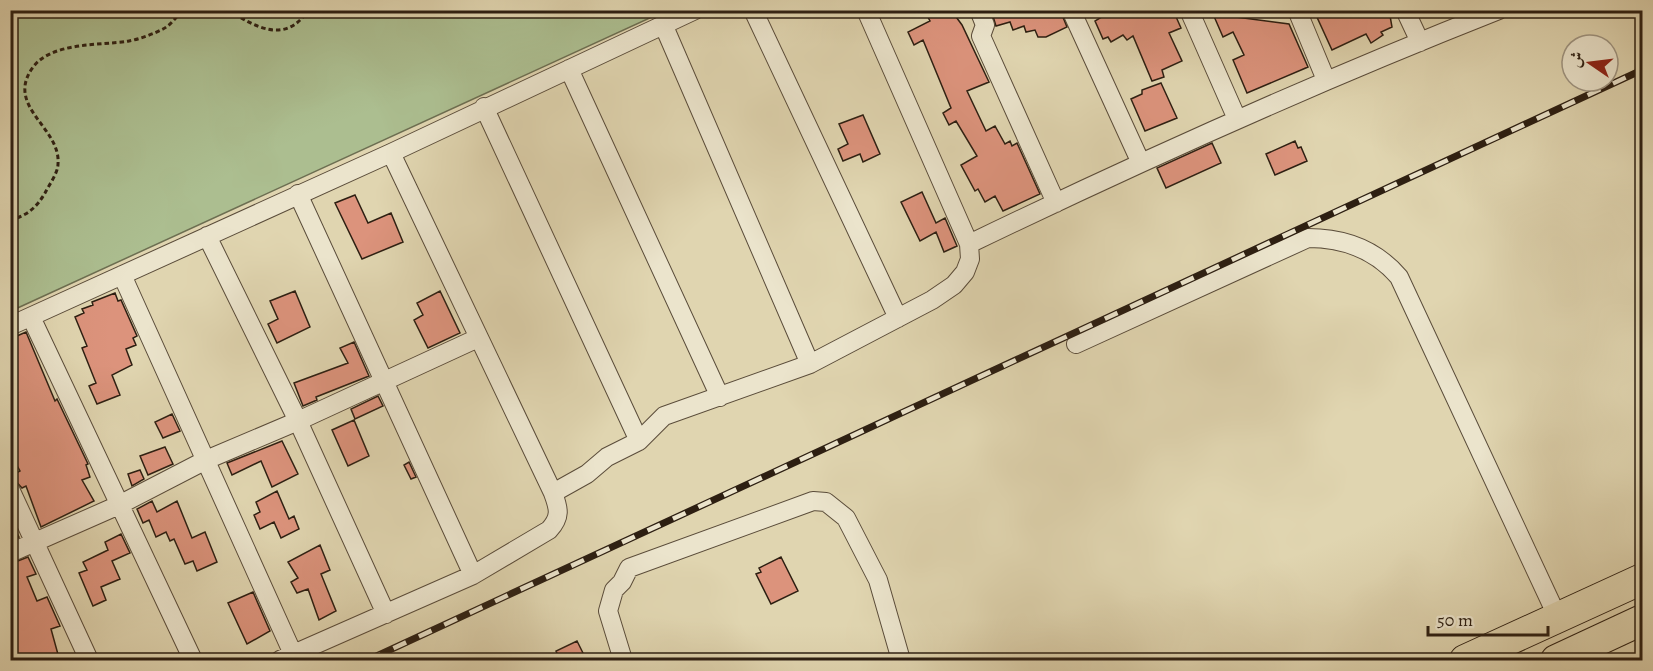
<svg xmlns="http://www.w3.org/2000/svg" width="1653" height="671" font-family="Alegreya,Amiri,serif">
<rect width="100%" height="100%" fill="#e0d5b0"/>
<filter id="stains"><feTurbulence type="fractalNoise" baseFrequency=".00333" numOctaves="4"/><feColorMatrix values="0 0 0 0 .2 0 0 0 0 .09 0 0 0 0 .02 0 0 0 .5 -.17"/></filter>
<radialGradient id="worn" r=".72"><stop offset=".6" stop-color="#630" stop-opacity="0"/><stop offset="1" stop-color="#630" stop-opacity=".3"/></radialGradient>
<path fill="#acbe90" stroke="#6c6e51" stroke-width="1.5" d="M11,10h654v1l-654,300z"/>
<path fill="#dc937c" stroke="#2d1f12" stroke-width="1.5" d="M924,10h27l11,15 27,57 -22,9 19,40 9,-5 10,18 5,-3 2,5 5,-3 23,51 -37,17 -8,-15 -10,6 -7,-13 -3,2 -14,-26 16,-9 -21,-35 -7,4 -6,-12 8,-5 -28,-68 -9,5 -6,-13 22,-11z
M991,10h69l7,17 -21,10h-8l-3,-7 -9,2 -2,-6 -11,4 -3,-8 -14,4z
M1103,10h70l8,18 -12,5 13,28 -20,9 2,7 -12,4 -19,-45 -6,4 -4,-5 -12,7 -3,-5 -5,2 -8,-18 10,-6z
M1326,10h63l3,17 -11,5 2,3 -12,8 -5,-9 -34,16 -16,-35z
M1213,14l76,10 19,43 -61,26 -14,-33 11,-5 -11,-23 -10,5z
M1161,83l16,35 -32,13 -14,-32 11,-5v-4z
M863,115l17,39 -17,8 -3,-8 -17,7 -5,-12 10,-5 -9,-20z
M1295,141l3,7 3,-1 6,14 -32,14 -9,-21z
M1212,143l9,20 -55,25 -9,-20z
M922,192l14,31 9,-5 12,28 -13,6 -8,-20 -16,9 -19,-39z
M355,195l13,28 23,-10 12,29 -41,17 -27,-56z
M295,291l15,36 -33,16 -9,-19 10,-5 -8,-18z
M440,291l20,42 -32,15 -14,-28 9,-5 -6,-12z
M115,293l3,8 3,-1 16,36 -4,2 3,7 -10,4 6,16 -20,10 8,20 -23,9 -8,-18 7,-3 -14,-35 5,-2 -12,-29 9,-4 -2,-4 11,-4 -1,-3z
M26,332l29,69 2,-2 31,65 -2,1 4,12 -8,3 12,21 -53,26 -15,-41 -4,2 -11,-12 9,-5 -10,-18v-114z
M354,342l15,34 -53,21 1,3 -14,6 -9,-23 54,-20 -8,-15z
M378,396l5,10 -28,13 -4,-10z
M172,414l8,17 -17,7 -8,-16z
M354,420l15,36 -21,10 -16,-36z
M282,441l16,33 -26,13 -11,-26 -29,14 -5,-12z
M165,447l8,17 -25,11 -8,-19z
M409,462l7,15 -5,2 -7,-14z
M140,470l4,9 -12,7 -4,-12z
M277,491l12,28 5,-3 5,13 -18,9 -7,-16 -14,7 -6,-14 6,-3 -4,-10z
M152,501l5,11 20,-11 15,37 13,-6 12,30 -20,9 -4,-10 -8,3 -11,-25 -4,2 -4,-9 -10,5 -7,-17 -6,3 -6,-14z
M10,519l9,18 -9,3z
M121,534l9,19 -18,8 8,18 -19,8 5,13 -13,6 -14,-33 8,-3 -4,-8 25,-12 -3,-8z
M320,545l10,25 -9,4 15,37 -17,9 -11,-31 -11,4 -6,-11 7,-4 -10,-16z
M28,557l8,17 -9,3 10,24 10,-4 13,29 -9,3 8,29 -7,2h-32l-10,-16v-80z
M781,557l17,34 -27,13 -15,-30 5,-2 -2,-4z
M253,592l17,39 -23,13 -19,-41z
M577,641l7,14 -12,5h-12l-4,-9z"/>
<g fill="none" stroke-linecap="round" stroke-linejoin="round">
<g stroke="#5a4c3a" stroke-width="20">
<path id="minor" d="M753,10l145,308
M979,10l6,15 -4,11 75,167
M1071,10l69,151
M1189,10l48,109
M1297,10l29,70
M1405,10l15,32
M663,24l147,340
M569,69l151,328
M484,107l155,334
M298,194l175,381
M207,236l91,185 88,193
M969,244c174,-84 350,-163 530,-234
M122,275l171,379
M31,317l162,343
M10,326l381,-173 304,-143
M1076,344l232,-106c36,0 67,11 91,39l159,341
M10,489l79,171
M553,493l34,-19 20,-17 32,-16 25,-25 146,-52 122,-64 22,-15 11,-13 5,-13 -1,-15 -103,-234
M10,553l109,-48 87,-45 92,-39 180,-83
M280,660l193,-85 76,-45c12,-13 10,-21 4,-37l-162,-340
M623,660l-15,-49 6,-21 8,-8 7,-14 184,-67 13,1 20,16 32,62 23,80"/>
</g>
<g stroke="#2d1f12" stroke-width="32">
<path id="primary" d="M1465,660l177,-81
M1556,660l86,-40"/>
</g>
<path stroke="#2d1f12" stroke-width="3" stroke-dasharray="4.5 3" stroke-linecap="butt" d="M228,10c27,17 58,35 80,0
M10,220c17,-4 27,-13 35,-27 4,-8 13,-20 13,-29 3,-36 -51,-56 -27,-94 18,-29 69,-24 98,-29 11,-2 24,-7 34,-12 8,-4 14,-13 20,-19"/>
<use href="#minor" stroke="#ebe4cc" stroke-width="18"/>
<use href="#primary" stroke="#e0d5b0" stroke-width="30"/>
<g stroke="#2d1f12" stroke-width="7">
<path id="rail" d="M368,660l1274,-590"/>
</g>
<use href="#rail" stroke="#ebe4cc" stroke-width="4.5" stroke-dasharray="14" stroke-linecap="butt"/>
</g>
<rect width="1653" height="671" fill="none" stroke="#e0d5b0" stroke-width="36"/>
<rect x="12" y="12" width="1629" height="647" fill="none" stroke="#2d1f12" stroke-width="3"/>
<rect x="18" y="18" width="1617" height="635" fill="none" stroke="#2d1f12" stroke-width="1.5"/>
<g transform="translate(1590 63) rotate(284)"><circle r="28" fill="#ebe4cc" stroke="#9f9582" stroke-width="1.5"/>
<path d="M0-4.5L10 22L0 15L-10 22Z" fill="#8f2418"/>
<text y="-9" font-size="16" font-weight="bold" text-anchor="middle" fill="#2d1f12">ش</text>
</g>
<path d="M1428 626v9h120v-9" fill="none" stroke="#2d1f12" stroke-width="3"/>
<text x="1437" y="626" font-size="18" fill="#2d1f12" stroke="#ebe4cc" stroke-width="4.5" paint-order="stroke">50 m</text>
<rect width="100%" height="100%" filter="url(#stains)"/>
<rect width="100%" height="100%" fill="url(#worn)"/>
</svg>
